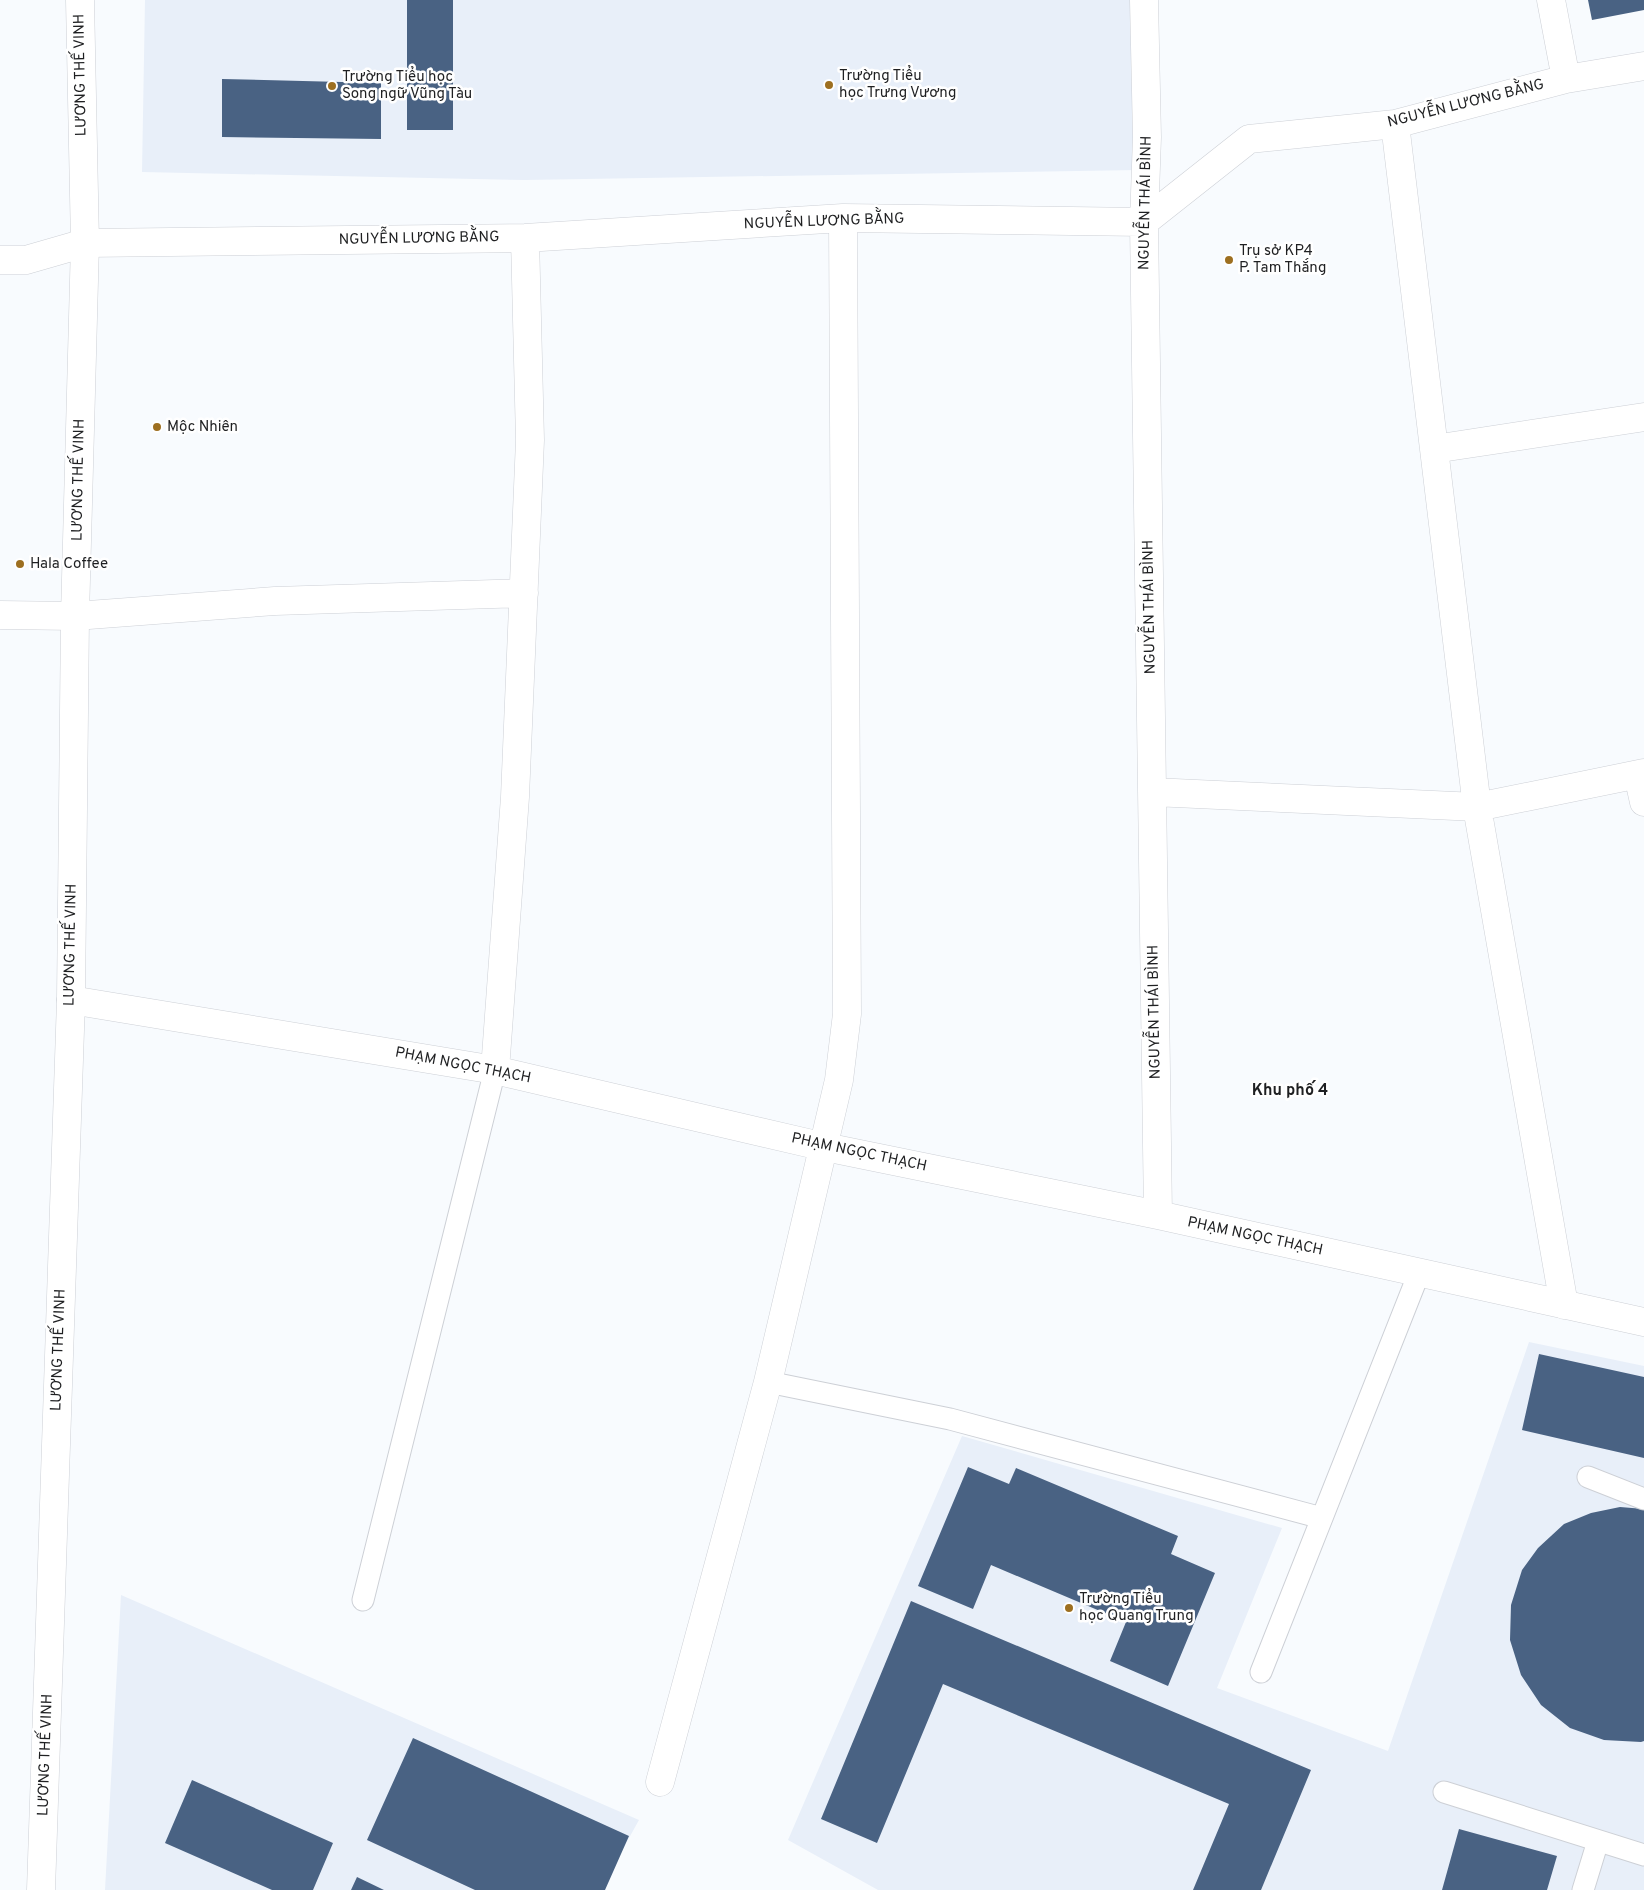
<svg xmlns="http://www.w3.org/2000/svg" width="1644" height="1890" font-family="Overpass,sans-serif">
<rect width="100%" height="100%" fill="#f8fbfe"/>
<path fill="#e8eff9" d="M145,0h993v170l-613,10 -383,-8z
M1529,1342l115,24v524h-766l-90,-50 174,-404 320,92 -65,160 171,63z
M121,1595l518,225 -39,70h-495z"/>
<path fill="#496283" d="M407,0h46v130h-46z
M1588,0h56v10l-52,10z
M222,79l159,4v56l-159,-2z
M1539,1354l105,23v81l-122,-28z
M968,1467l41,17 7,-16 162,68 -7,18 44,19 -47,113 -58,-25 16,-39 -135,-57 -18,44 -55,-23z
M1620,1507l24,2v232l-3,1 -37,-2 -34,-12 -29,-23 -20,-30 -11,-35 1,-35 11,-35 16,-22 26,-24 27,-11z
M911,1601l400,169 -50,120h-68l36,-86 -286,-120 -66,159 -56,-24z
M413,1738l216,98 -24,54h-130l-108,-50z
M192,1780l141,63 -20,47h-41l-107,-47z
M1459,1829l98,27 -10,34h-105z
M357,1877l27,13h-33z"/>
<g fill="none" stroke-linecap="round" stroke-linejoin="round">
<g stroke="#cdd0d6" stroke-width="23">
<path id="service" d="M768,1382l182,37 372,99
M1588,1477l56,22
M363,1600l132,-530
M1261,1672l158,-399
M1444,1792l200,63
M1583,1890l15,-49"/>
</g>
<g stroke="#cdd0d6" stroke-width="29">
<path id="minor" d="M1144,0l3,137 -3,85 14,993
M1551,0l15,79
M1395,124l82,683 87,498
M0,260h26l59,-17 440,-5 318,-20 301,4 105,-83 146,-15 171,-45 78,-13
M1434,449l210,-32
M0,615l75,1 200,-15 249,-8
M1638,775l6,27
M1153,792l324,15 167,-34
M71,1000l424,70 330,77 333,68 486,107
M495,1070l20,-273 15,-357 -5,-202
M660,1782l108,-400 71,-302 8,-66 -4,-796"/>
</g>
<g stroke="#cdd0d6" stroke-width="29">
<path id="tertiary" d="M41,1890l30,-890 4,-384 10,-373 -5,-243"/>
</g>
<use href="#service" stroke="#fff" stroke-width="21"/>
<use href="#minor" stroke="#fff" stroke-width="28"/>
<use href="#tertiary" stroke="#fff" stroke-width="28"/>
</g>
<g fill="#9d6f20" stroke="#fff" stroke-width="2">
<circle cx="829" cy="85" r="5"/>
<circle cx="332" cy="86" r="5"/>
<circle cx="1229" cy="260" r="5"/>
<circle cx="157" cy="427" r="5"/>
<circle cx="20" cy="564" r="5"/>
<circle cx="1069" cy="1608" r="5"/>
</g>
<g text-anchor="middle" dominant-baseline="central" stroke-width="5" stroke-linejoin="round" paint-order="stroke">
<g font-size="15" fill="#1f2022" stroke="#fff">
<text transform="translate(81 75) rotate(-91)">LƯƠNG THẾ VINH</text>
<text transform="translate(1466 104) rotate(-14)">NGUYỄN LƯƠNG BẰNG</text>
<text transform="translate(1146 203) rotate(-89)">NGUYỄN THÁI BÌNH</text>
<text transform="translate(824 222) rotate(-2)">NGUYỄN LƯƠNG BẰNG</text>
<text transform="translate(419 239) rotate(-1)">NGUYỄN LƯƠNG BẰNG</text>
<text transform="translate(79 480) rotate(-89)">LƯƠNG THẾ VINH</text>
<text transform="translate(1150 607) rotate(-91)">NGUYỄN THÁI BÌNH</text>
<text transform="translate(71 945) rotate(-89)">LƯƠNG THẾ VINH</text>
<text transform="translate(1155 1012) rotate(-91)">NGUYỄN THÁI BÌNH</text>
<text transform="translate(463 1066) rotate(11)">PHẠM NGỌC THẠCH</text>
<text transform="translate(859 1153) rotate(12)">PHẠM NGỌC THẠCH</text>
<text transform="translate(1255 1237) rotate(12)">PHẠM NGỌC THẠCH</text>
<text transform="translate(59 1350) rotate(-88)">LƯƠNG THẾ VINH</text>
<text transform="translate(46 1755) rotate(-88)">LƯƠNG THẾ VINH</text>
</g>
<g font-size="15" fill="#1f2022" stroke="#fff" text-anchor="start">
<text x="839" y="76">Trường Tiểu<tspan x="839" dy="17">học Trưng Vương</tspan></text>
<text x="342" y="77">Trường Tiểu học<tspan x="342" dy="17">Song ngữ Vũng Tàu</tspan></text>
<text x="1239" y="251">Trụ sở KP4<tspan x="1239" dy="17">P. Tam Thắng</tspan></text>
<text x="167" y="427">Mộc Nhiên</text>
<text x="30" y="564">Hala Coffee</text>
<text x="1079" y="1599">Trường Tiểu<tspan x="1079" dy="17">học Quang Trung</tspan></text>
</g>
<g font-size="16" font-weight="bold" fill="#1f2022" stroke="#fff">
<text x="1290" y="1091">Khu phố 4</text>
</g>
</g>
</svg>
